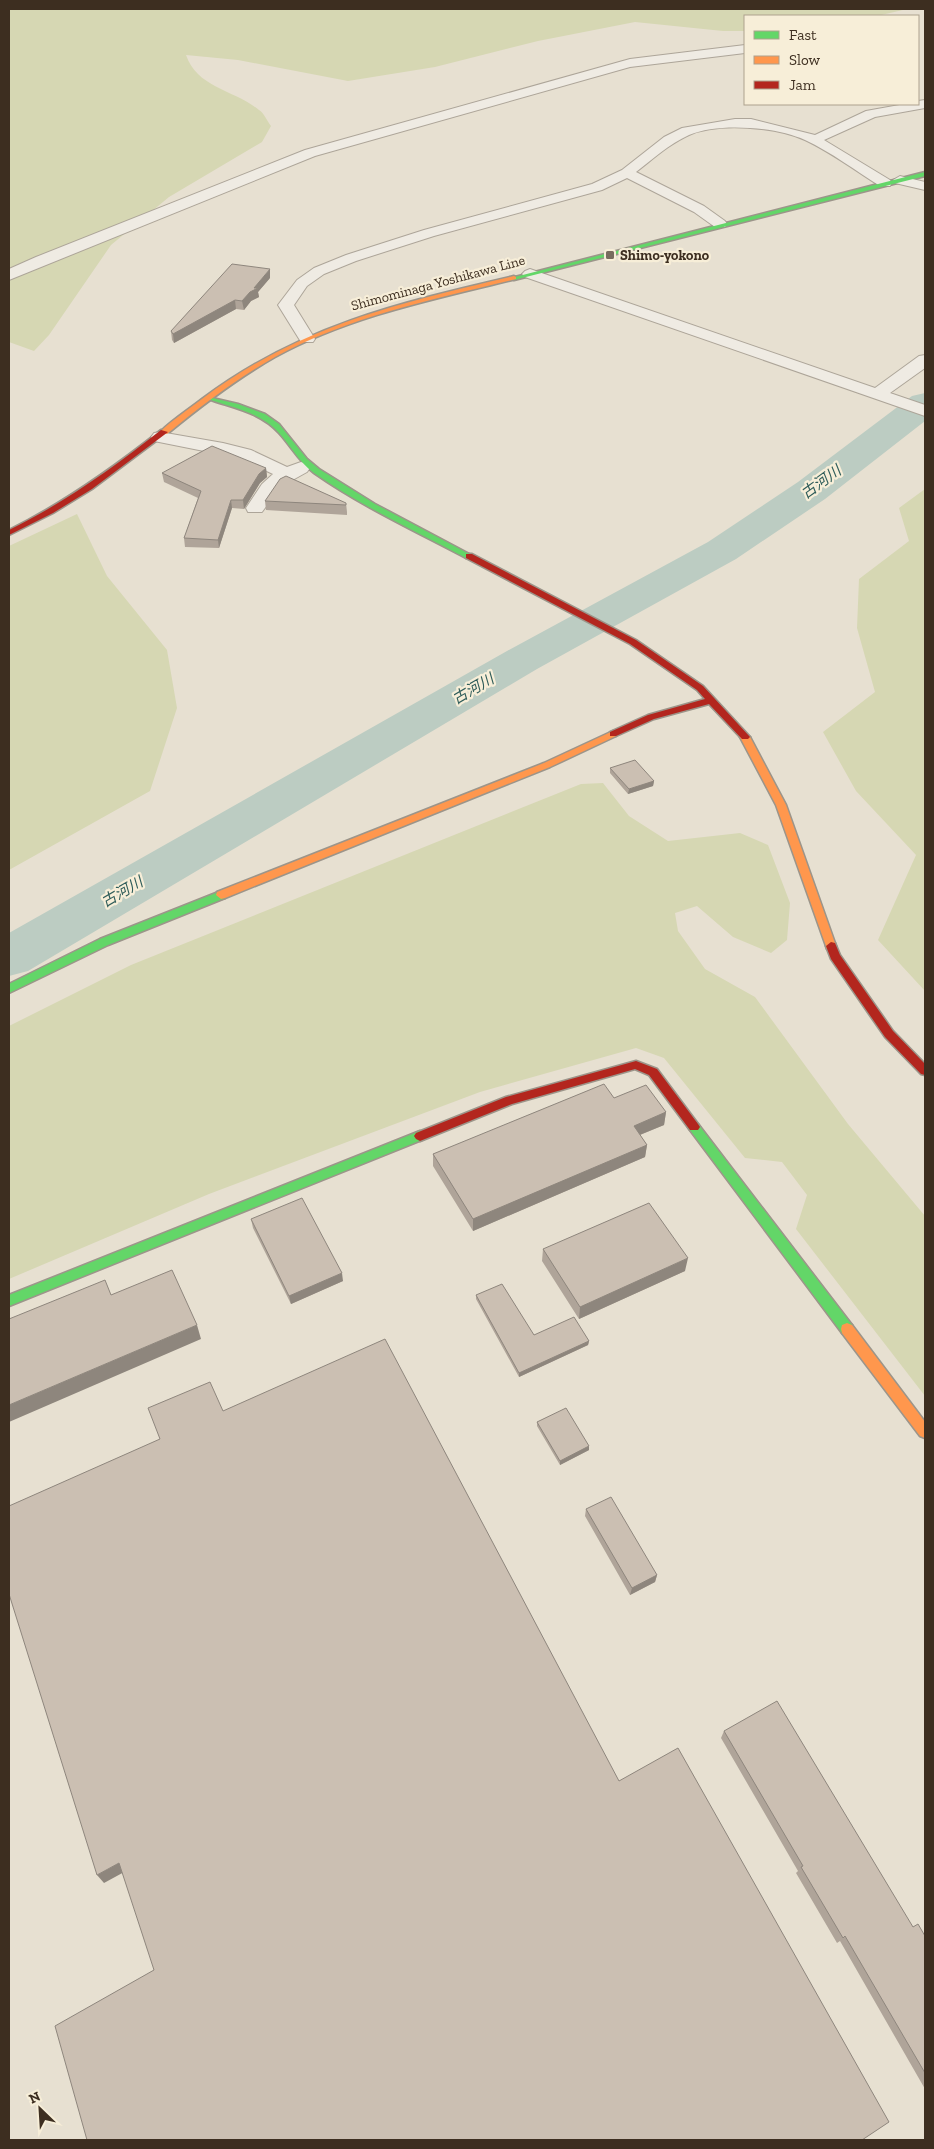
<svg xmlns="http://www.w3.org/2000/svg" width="934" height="2149" font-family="'Zilla Slab','Noto Sans JP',serif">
<rect width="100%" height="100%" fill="#e7e0d1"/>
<path fill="#d6d7b3" d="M9,9h898l-30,7h-132v15h-22l-88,-9 -97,19 -103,26 -87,14 -110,-21 -52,-5c11,33 49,35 73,55 5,3 8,11 12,16l-9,16 -93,55 -58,48 -62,90 -15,16 -25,-9z
M925,489v502l-47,-51 38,-85 -60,-64 -33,-59 52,-40 -18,-64 2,-49 50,-38 -10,-33z
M77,514l30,62 60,74 10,58 -27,83 -141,79v-324z
M603,783l26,33 39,25 72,-8 28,12 22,58 -3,37 -16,13 -38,-16 -36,-31 -22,7 3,18 27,38 50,28 93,127 77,92v180l-129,-167 11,-34 -25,-33 -37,-4 -81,-100 -28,-10 -156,44 -271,102 -200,85v-253l122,-61 450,-181z"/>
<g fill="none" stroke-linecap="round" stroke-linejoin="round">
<path fill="#bcccc2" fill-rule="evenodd" d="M925,393v28l-100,78 -89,60 -199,110 -509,302 -19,5v-43l498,-282 201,-109 90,-60 114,-86z"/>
<g stroke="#ada599" stroke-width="2">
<path id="street" d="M745,45v8l-115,14 -315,89 -306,124v-11l27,-12 269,-107 325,-91z
M925,100v8l-50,9 -51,23 66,40 2,3 -2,3h-10c-24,-15 -49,-34 -75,-46 -29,-13 -86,-18 -116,-5 -20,9 -36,24 -53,37l68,34 21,15 2,3 -2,3h-10l-21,-15 -67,-34 -25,12 -168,46 -78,25 -32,13 -17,12 -13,19 21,34 -2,3h-12l-23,-37 19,-25 17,-12 32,-13 78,-25 168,-46 30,-14 42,-33 18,-9 53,-9h16l64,16 51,-24 39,-7h13v-3z
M900,176l25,6v8l-30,-7 -2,-3z
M530,269l345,119 44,-32 6,-1v13l-35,25 35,12v11l-400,-139 -3,-3 3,-3z
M160,432l63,11 28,7 36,17 14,-5 6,2 3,4 -3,4 -27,15 -18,25h-14l-2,-4 16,-24 11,-10 -34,-16 -85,-17 -3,-4 3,-4z"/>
</g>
<g stroke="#9c958a" stroke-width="3">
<path id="fast" d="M925,172v4l-411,104 -3,-2z
M208,397l30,7 27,10 14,10 28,35 12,10 56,35 98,52 -7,2c-51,-27 -105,-52 -152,-85 -15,-11 -23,-27 -35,-40 -19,-21 -46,-25 -71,-34z
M221,891l5,4 -1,3 -117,47 -99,48v-9l91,-45z
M694,1122l4,2 154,201 1,4 -1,4 -5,2 -5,-2 -152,-203 -2,-3 2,-3z
M420,1131l4,2 2,3 -2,3 -415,167v-11z"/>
</g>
<g stroke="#9c958a" stroke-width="3">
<path id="slow" d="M514,276l2,1v2c-81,20 -166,37 -241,78 -39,22 -74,49 -108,77l-7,-2c12,-12 28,-22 42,-33 97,-73 196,-96 312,-123z
M613,731l3,1v4l-66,31 -325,131 -4,1 -5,-4 1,-3 327,-129z
M745,734l5,3 36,68 50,141 -1,3h-8l-1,-3 -50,-141 -36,-68z
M847,1323l5,2 73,97v16l-5,-2 -78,-103 -1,-4 1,-4z"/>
</g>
<g stroke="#9c958a" stroke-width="3">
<path id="jam" d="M161,430l7,2 -76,57 -39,24 -44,22v-5c55,-27 104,-62 152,-100z
M466,554h6l164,86 67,46 47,51 -2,2h-6l-33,-35 -55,15 -38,17h-6v-4l38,-17 57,-16 -8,-9 -67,-46 -164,-86z
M831,942l4,1 5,12 53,76 32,33v11l-4,-1 -36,-37 -54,-78 -5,-13z
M636,1061l21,8 41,55 2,3 -2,3h-8l-41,-55 -14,-6 -123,35 -92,37 -4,-2 -2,-3 2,-3 90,-36z"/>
</g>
<use href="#street" fill="#efebe3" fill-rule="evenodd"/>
<use href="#fast" fill="#63d668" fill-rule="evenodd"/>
<use href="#slow" fill="#ff974d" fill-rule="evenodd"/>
<use href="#jam" fill="#b3261e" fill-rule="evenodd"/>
</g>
<path fill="#afa499" d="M270,278l-12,14 1,5 -8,4 -7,9 -8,-1 -62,34 -2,-3 -1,-9z
M266,468l1,9 -7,6 -16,26 -12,-1 -13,40 -34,-1 -1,-9 14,-40 -34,-16 -2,-9z
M265,501l81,2 1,9v3l-81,-5z
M610,768l44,13 -1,5 -25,8 -18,-21z
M614,1098l52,14 -2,13 -24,10 7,10 -2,12 -172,74 -40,-65v-12z
M251,1219l92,62 -52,23 -38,-76z
M543,1249l142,22 -106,48 -37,-58z
M476,1295l58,40 55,6 -1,4 -69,32 -43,-78z
M537,1422l52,24v4l-29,15 -23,-39z
M586,1509l71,66 -2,7 -25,13 -45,-79z
M724,1731l189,196 12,9v153l-85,-148 -3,2 -41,-70 2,-2 -77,-133z"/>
<path fill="#8e867d" d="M270,269v9l-12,14 1,5 -8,4 -7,9 -2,-9z
M235,300l1,9 -62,34 -1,-9z
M266,468l1,9 -7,6 -16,26 -1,-9 16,-26z
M231,500l1,8 -13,40 -1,-8z
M654,781l-1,5 -25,8 1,-5z
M666,1112l-2,13 -32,13 2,-12z
M647,1145l-2,12 -172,74v-12z
M688,1258l-3,13 -106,48 1,-12z
M342,1273l1,8 -52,23 -2,-8z
M197,1325l4,14 -192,83v-17z
M589,1341l-1,4 -69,32v-4z
M589,1446v4l-29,15v-4z
M657,1575l-2,7 -25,13 2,-7z
M119,1863l7,8 -22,12 -7,-8z"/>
<path fill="#cbbfb2" stroke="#8e867d" d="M232,264l38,5 -16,19h4l-8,4 -8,9 -7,-1 -62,34 -2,-3z
M212,446l54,22 -7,6 -16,26h-12l-13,40 -34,-2 17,-47 -39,-18z
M286,476l60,27v2l-81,-4 15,-22z
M635,760l19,21 -25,8 -19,-21z
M604,1084l10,14 32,-13 20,27 -32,14 13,19 -174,74 -40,-65z
M302,1198l40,75 -53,23 -38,-77z
M649,1203l39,55 -108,49 -37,-58z
M172,1270l25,55 -188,80v-86l96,-39 6,15z
M502,1284l32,51 40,-18 15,24 -70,32 -43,-78z
M385,1339l234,442 59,-33 211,374 -27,18h-775l-32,-114 99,-56 -35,-107 -22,12 -88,-281v-88l151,-67 -12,-31 62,-26 13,29z
M566,1408l23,38 -29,15 -23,-39z
M611,1497l46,78 -25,13 -46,-79z
M777,1701l136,226 5,-3 7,12v137l-80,-137 -2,2 -42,-71 2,-1 -79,-135z"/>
<rect fill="#786c5e" stroke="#f7eed8" stroke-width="2" x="605" y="250" width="10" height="10" rx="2.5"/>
<g text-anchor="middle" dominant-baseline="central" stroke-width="4.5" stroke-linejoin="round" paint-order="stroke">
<g font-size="14" font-weight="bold" fill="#3d2e20" stroke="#f7eed8" text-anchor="start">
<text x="620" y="255">Shimo-yokono</text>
</g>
<g font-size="14" fill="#3d2e20" stroke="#f7eed8">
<text transform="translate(438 283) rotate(-15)">Shimominaga Yoshikawa Line</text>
</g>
<g font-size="15" font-style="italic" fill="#2f5d5a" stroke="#f7eed8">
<text transform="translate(821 482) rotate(-36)">古河川</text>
<text transform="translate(473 689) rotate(-30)">古河川</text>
<text transform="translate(122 892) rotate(-30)">古河川</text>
</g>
</g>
<rect width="934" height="2149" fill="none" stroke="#3d2e20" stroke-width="20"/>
<rect x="744" y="15" width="175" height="90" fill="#f7eed8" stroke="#ada18e"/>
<rect x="754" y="31" width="25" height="8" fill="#63d668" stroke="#ada18e"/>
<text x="789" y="40" font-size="15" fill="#3d2e20">Fast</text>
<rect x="754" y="56" width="25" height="8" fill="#ff974d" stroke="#ada18e"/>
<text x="789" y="65" font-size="15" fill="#3d2e20">Slow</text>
<rect x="754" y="81" width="25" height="8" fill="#b3261e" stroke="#ada18e"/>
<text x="789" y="90" font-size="15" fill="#3d2e20">Jam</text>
<g transform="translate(40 2109) rotate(335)" stroke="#f7eed8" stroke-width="4" paint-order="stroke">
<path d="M0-4L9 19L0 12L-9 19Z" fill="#3d2e20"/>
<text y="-8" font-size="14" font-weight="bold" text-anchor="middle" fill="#3d2e20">N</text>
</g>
</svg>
